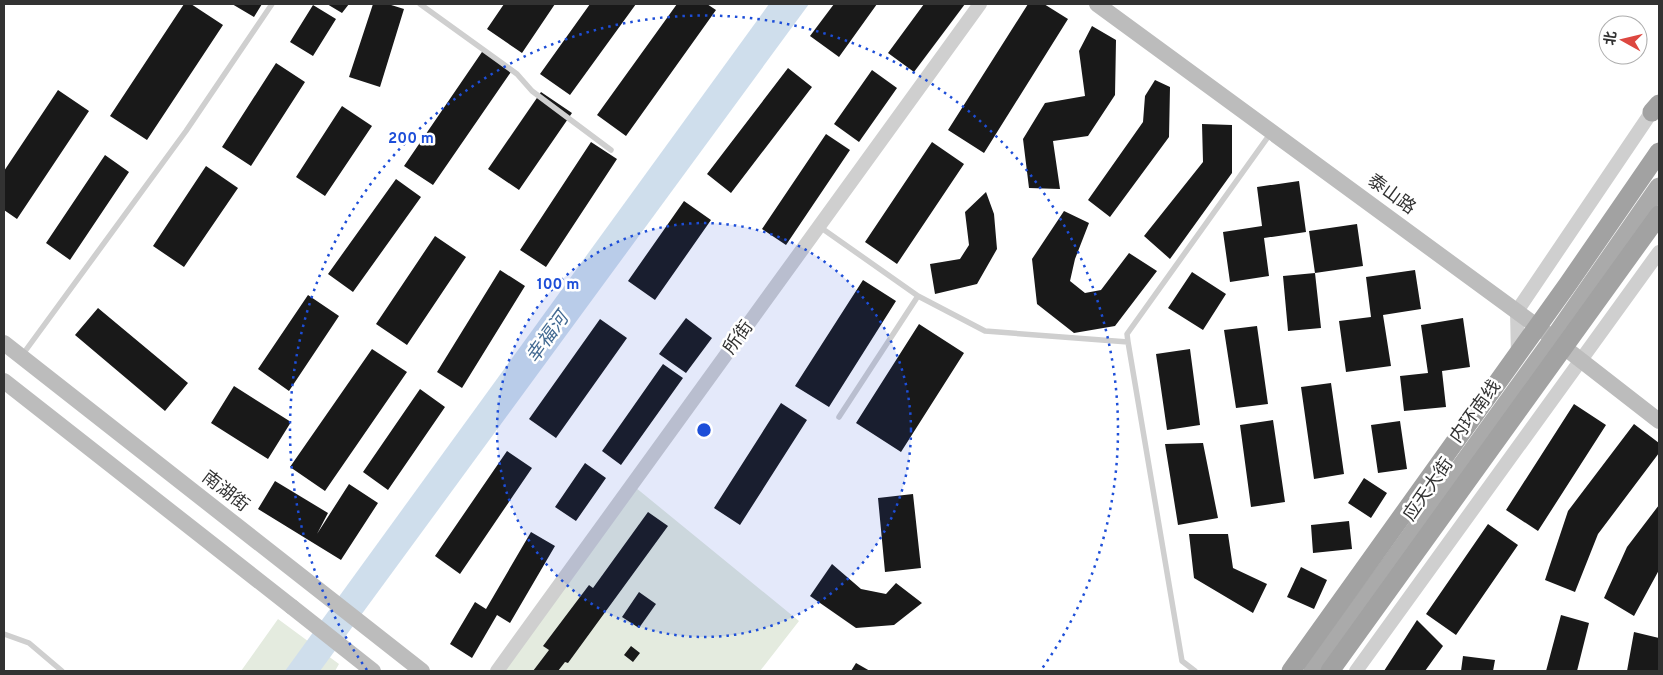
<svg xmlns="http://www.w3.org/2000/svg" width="1663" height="675" font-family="Overpass,'Noto Sans SC',sans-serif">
<rect width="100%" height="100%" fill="#fff"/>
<path fill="#e4ebdf" d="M630,483l169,138 -39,50h-264z
M278,619l61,45 -4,7h-94z"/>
<path fill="#cfdeec" d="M769,4h40l-489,667h-35z"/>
<path fill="#191919" d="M184,4h7l32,21 -76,115 -37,-24z
M232,4h30l-8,13z
M327,4h22l-7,9z
M373,4h15l16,5 -24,78 -31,-10z
M504,4h51l-33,49 -35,-24z
M590,4h46l-66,91 -30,-21z
M677,4h30l9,6 -90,126 -29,-21z
M834,4h43l-38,53 -29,-21z
M924,4h41l-51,68 -26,-19z
M1028,4h16l24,15 -84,134 -36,-23z
M313,5l23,14 -23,37 -23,-14z
M1092,26l24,14 -1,55 -27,41 -35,5 7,48 -31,-1 -6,-49 22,-36 40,-7 -6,-45z
M484,49l29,20 -80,116 -29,-19z
M276,63l29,19 -54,84 -29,-19z
M788,68l24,19 -81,106 -24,-19z
M872,70l25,18 -38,54 -25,-18z
M1155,80l15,7 -1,50 -59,80 -22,-17 55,-78 2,-26z
M58,90l31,21 -72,108 -13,-9v-39z
M541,92l31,21 -53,77 -31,-21z
M342,106l30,20 -47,70 -29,-19z
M1202,124l30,1v48l-62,86 -26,-23 59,-74z
M826,134l24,16 -64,95 -24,-16z
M591,142l26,17 -71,108 -26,-17z
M932,142l32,22 -67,100 -32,-22z
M105,155l24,17 -59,88 -24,-17z
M206,166l32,22 -54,79 -31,-21z
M396,179l25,18 -68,95 -25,-18z
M1299,181l7,51 -42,6 5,38 -39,6 -7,-50 39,-6 -5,-39z
M986,192l8,22 3,35 -20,35 -42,10 -5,-30 30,-5 9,-14 -4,-33z
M684,201l27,19 -56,80 -27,-19z
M1064,211l25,12 -14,36 -5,22 15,12 16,-3 28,-37 28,18 -42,55 -41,7 -37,-29 -5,-45z
M1357,224l6,42 -48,7 6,55 -33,3 -5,-55 32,-3 -6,-42z
M435,236l31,21 -59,88 -31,-21z
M500,270l25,16 -63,102 -25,-16z
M1415,270l6,39 -38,6 8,51 -45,6 -7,-51 32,-4 -5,-40z
M1192,272l34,22 -23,36 -35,-22z
M863,280l33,21 -67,106 -34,-21z
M308,295l31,21 -50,75 -31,-22z
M98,308l90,75 -23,28 -90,-76z
M686,318l26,20 -26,35 -27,-19z
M1463,318l7,49 -28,4 4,36 -42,4 -4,-35 28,-3 -7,-48z
M600,319l27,19 -71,100 -27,-19z
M919,324l45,29 -63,99 -45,-29z
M1257,326l11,78 -32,4 -12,-78z
M372,349l35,23 -82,119 -35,-24z
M1190,349l10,76 -33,5 -11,-76z
M663,364l20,14 -62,87 -19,-14z
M1331,383l13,91 -30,5 -13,-92z
M234,386l57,36 -23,37 -57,-36z
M420,389l25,18 -57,83 -25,-18z
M781,403l26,17 -67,105 -26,-17z
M1574,404l32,21 -68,106 -32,-21z
M1273,420l12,82 -34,5 -11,-82z
M1400,421l7,48 -29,4 -7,-48z
M1634,424l25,19v10l-61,81 -23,58 -30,-12 23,-69z
M1203,443l15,75 -40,7 -13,-81z
M507,451l25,17 -72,106 -25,-18z
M585,463l21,15 -30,43 -21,-14z
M1364,478l23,15 -16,25 -23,-15z
M275,481l53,32 -11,21 32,-50 29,19 -37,57 -83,-51z
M913,494l8,74 -36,4 -7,-74z
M1659,505v65l-25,46 -30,-18 23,-51z
M648,512l20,14 -100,137 -3,-1 -7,9h-25l16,-21 -6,-4 46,-61 4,3z
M1349,521l3,28 -39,4 -2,-28z
M1488,524l30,21 -62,90 -30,-21z
M531,532l24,14 -45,77 -13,-8 -25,43 -22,-14 25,-42 11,7z
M1189,534h39l5,34 34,16 -14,29 -59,-35z
M832,564l29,25 25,5 10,-11 26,20 -28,22 -38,3 -46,-32z
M1301,567l26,13 -13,29 -27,-12z
M639,592l17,12 -17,24 -17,-11z
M1561,615l28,8 -12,48h-31z
M1417,620l26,26 -18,25h-41z
M1634,632l25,6v33h-32z
M631,646l9,7 -7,9 -9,-7z
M1463,656l32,4 -2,11h-32z
M856,663l14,8h-19z"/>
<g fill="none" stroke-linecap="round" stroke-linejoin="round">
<path stroke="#cfcfcf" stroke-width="5.5" d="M420,4l97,70 15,17 79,59
M820,227l98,69
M1128,342l-1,-8 143,-200
M23,354l163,-223 86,-127
M839,417l79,-121 67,35 143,11 54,319 13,10
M4,634l25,9 33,28"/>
<path stroke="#cfcfcf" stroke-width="14" d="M1518,357l-1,-46 140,-207
M497,671l483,-667
M1356,671l303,-419"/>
<path stroke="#bcbcbc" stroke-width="16" d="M1097,4l445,326 117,91
M4,343l418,328
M4,381l288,226"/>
<path stroke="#aaa" stroke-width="19" d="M1313,671l241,-333 105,-151"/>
<path stroke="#a2a2a2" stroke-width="19" d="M1652,112l7,-8"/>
<path stroke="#bcbcbc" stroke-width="16" d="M292,607l81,64"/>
<path stroke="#a2a2a2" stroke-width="19" d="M1291,671l277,-387 91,-132
M1330,671l329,-456"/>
</g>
<circle cx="704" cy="430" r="207" fill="#1d4ed8" fill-opacity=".12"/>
<g fill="none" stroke="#1d4ed8" stroke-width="2.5" stroke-dasharray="2.5 5">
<circle cx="704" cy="430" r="207"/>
<path d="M367 670A414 414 0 1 1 1041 670"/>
</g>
<g text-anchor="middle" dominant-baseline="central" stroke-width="5" stroke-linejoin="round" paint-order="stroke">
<g font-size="18" fill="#323232" stroke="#fff">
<text transform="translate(1391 195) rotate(36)">泰山路</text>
<text transform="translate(739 338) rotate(-54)">所街</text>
<text transform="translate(1476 412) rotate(-54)">内环南线</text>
<text transform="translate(1429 490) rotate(-55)">应天大街</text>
<text transform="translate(225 492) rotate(38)">南湖街</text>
</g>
<g font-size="19" font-style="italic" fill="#436a92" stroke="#fff">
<text transform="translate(548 338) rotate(-54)">幸福河</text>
</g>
</g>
<circle cx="704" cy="430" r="8" fill="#1d4ed8" stroke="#fff" stroke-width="2.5"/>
<g font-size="15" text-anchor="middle" font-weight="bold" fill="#1d4ed8" stroke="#fff" stroke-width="5" stroke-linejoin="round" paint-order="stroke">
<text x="411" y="143">200 m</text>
<text x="558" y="289">100 m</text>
</g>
<rect width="1663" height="675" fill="none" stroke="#323232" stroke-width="10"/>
<g transform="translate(1623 40) rotate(278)"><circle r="24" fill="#ffffff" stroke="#adadad"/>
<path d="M0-4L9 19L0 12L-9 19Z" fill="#dd4740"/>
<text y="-8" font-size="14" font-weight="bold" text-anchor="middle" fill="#323232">北</text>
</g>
</svg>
